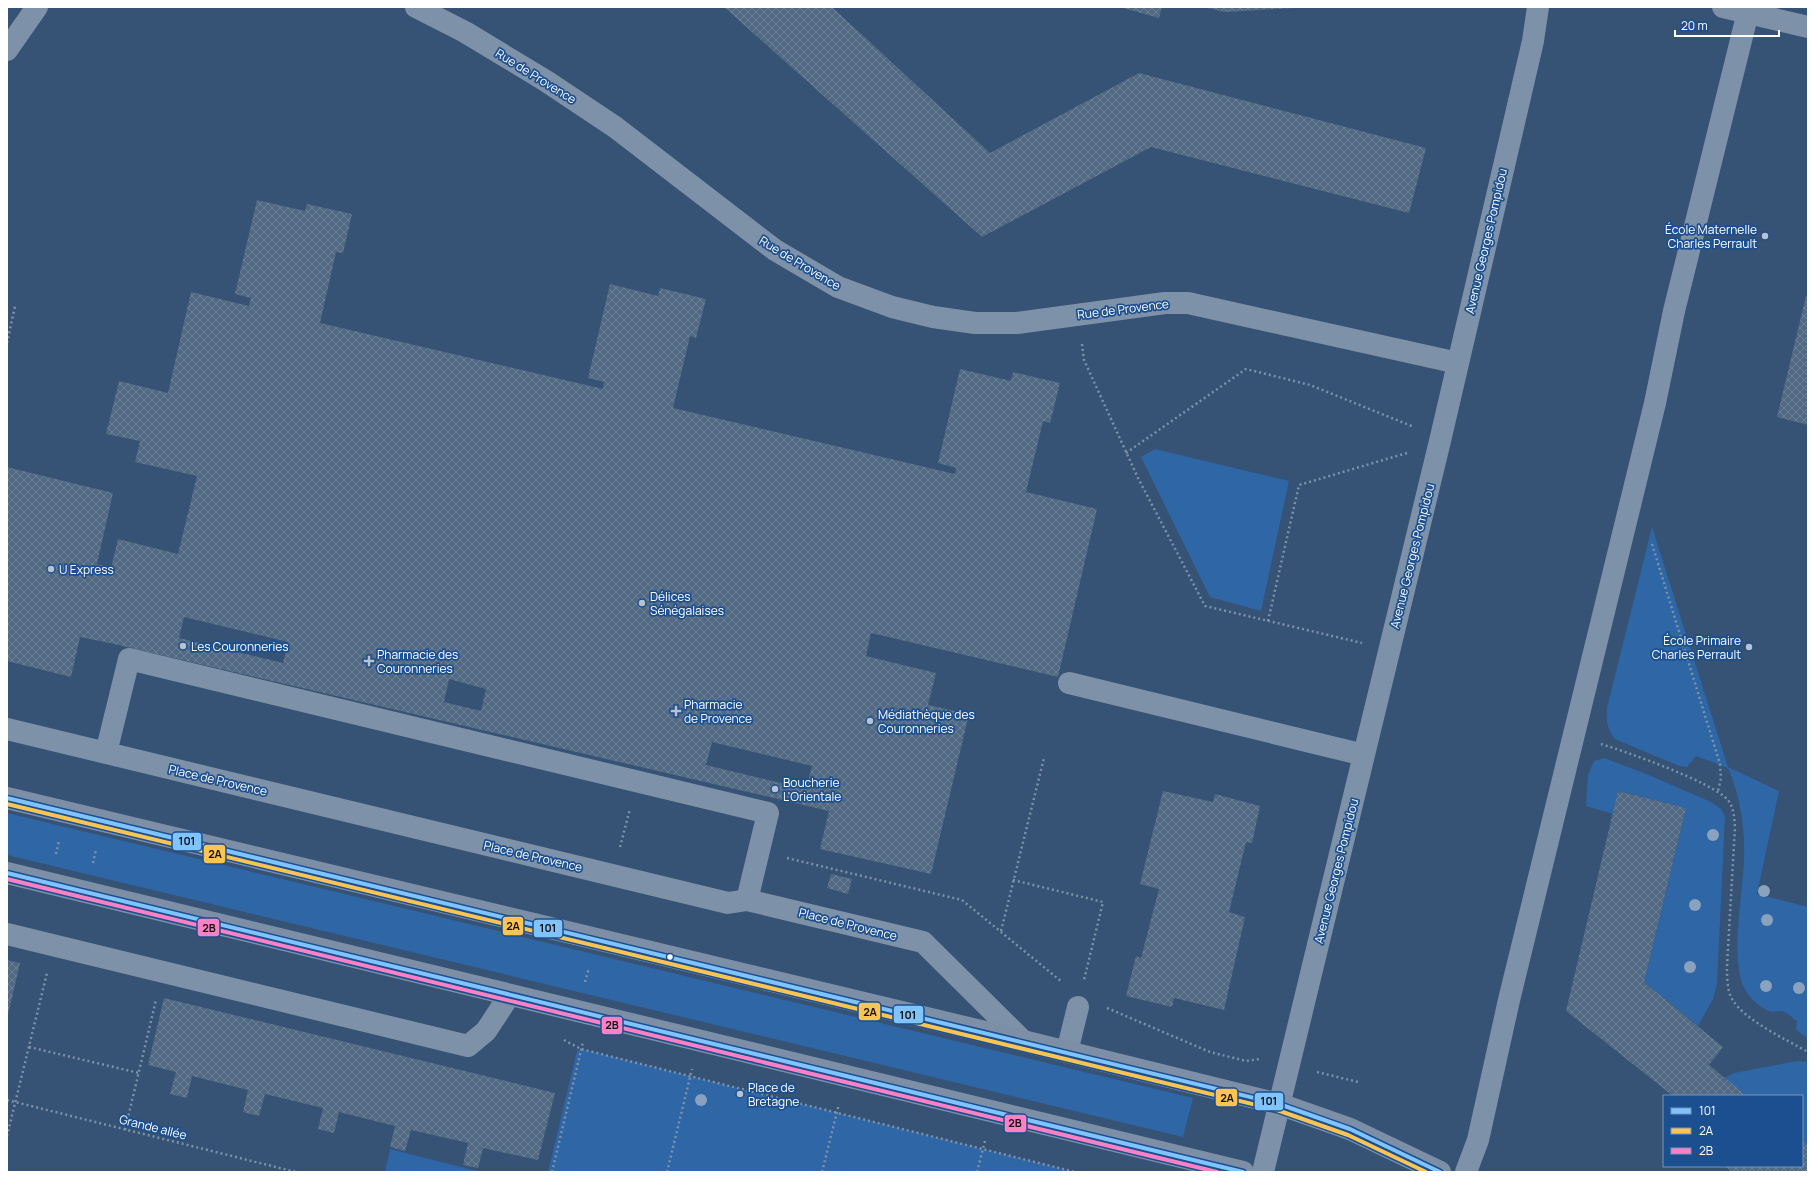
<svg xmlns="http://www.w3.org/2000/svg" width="1815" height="1179" font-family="Manrope,sans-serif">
<defs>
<pattern id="building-cross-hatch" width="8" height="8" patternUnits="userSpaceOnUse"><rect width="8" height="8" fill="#526984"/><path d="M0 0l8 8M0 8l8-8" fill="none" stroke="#6c8096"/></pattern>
</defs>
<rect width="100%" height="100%" fill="#365274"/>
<path fill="#2f66a5" d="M1155,449l134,32 -28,130 -51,-14 -69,-140z
M1652,527l76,240 51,24 -22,103 51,13v131l-12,-8 1,-9c-4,-2 -10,-9 -15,-10 -3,0 -7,1 -9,1 -9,-1 -20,-11 -25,-18 -21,-26 -4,-104 -4,-137 1,-31 -4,-61 -16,-89l-32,-12 -9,11 -8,-1 -64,-27c-8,-10 -9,-18 -8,-31z
M1604,758l45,17 62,27 10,7 4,8 -8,167 -4,15 -15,27 -54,-44 42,-174 -67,-17 -6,23 -27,-8 2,-31 6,-14z
M7,813l1186,285 -10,39 -1176,-282z
M581,1049l494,123h-527l29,-121z
M1797,1061l11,1v83l-6,-5v-44h-55l-23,-18 10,-5z
M390,1149l91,23h-96z"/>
<path fill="url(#building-cross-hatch)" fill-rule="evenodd" d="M724,7h108l158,146 149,-80 287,75 -17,65 -258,-66 -169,90z
M1120,7h42l-3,11z
M1203,7h91v1l-69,4z
M257,200l48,11 2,-7 45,10 -9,39 -7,-1 -16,71 283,66 1,-7 -16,-4 22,-94 48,12 2,-8 46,11 -10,39 -6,-2 -17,72 282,66 1,-6 -18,-5 22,-94 51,12 2,-9 47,11 -10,40 -7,-2 -17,71 71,17 -39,168 -187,-44 -5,23 70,17 -8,32 41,9 -38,160 -111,-25 9,-38 -715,-167 -34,-7 -9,40 -64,-16v-194l106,26 -16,71 14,4 7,-29 60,15 19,-78 -62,-14 5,-21 -34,-7 13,-53 49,12 23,-101 58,14 2,-8 -16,-4zM184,617l104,25 -5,21 -104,-25zM449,679l37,10 -5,22 -37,-9zM712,742l100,24 -6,23 -100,-24z
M1806,296h2v129l-31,-8z
M1163,791l50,11 2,-8 45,12 -8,37 -6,-1 -17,70 16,5 -21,93 -50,-12 -2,9 -46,-11 10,-40 5,2 18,-69 -19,-5z
M1618,791l68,17 -42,174 79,65 -14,18 38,31h-74l-107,-85z
M831,874l21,5 -4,15 -21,-6z
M7,960l13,3 -12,52 -1,-1z
M164,998l391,95 -17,67 -55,-12 -5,20 -15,-3 5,-22 -57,-13 -6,21 -15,-4 5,-21 -56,-14 -5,21 -16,-4 5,-21 -58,-14 -6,22 -16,-4 5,-22 -56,-14 -5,22 -17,-4 6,-22 -28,-7z
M1802,1140l6,5v27h-76l-7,-6h77z"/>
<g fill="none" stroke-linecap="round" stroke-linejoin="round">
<path stroke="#7d92a8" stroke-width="2.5" stroke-dasharray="2 3" stroke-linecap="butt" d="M7,343l8,-37
M1082,344l2,16 54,118 67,128 157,37
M1126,453l120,-84 64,16 104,42
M1652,544l68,220 1,14 -3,13
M1268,621l31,-136 108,-32
M1601,744c26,8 111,38 127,56 6,8 6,17 7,27l-8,139c0,11 0,24 5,33 12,21 55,41 76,53
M620,847l10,-38
M56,854l3,-13
M787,858l175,42 100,82
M93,863l3,-13
M1013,880l90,22 -19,78
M1001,931l43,-173
M585,982l4,-14
M1107,1008l103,44 36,9 14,-2
M564,1040l17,9 494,123
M29,1047l110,26
M1317,1072l41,10
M7,1100l289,72
M125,1130l31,-130
M7,1136l40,-163
M552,1172l31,-130
M667,1172l25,-103
M822,1172l17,-68
M977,1172l8,-31"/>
<path stroke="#7d92a8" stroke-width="22" d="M416,7l49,25 81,49 69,46 160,123 63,37 54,20 41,10 42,6h42l148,-20h23l270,60
M1723,7l85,20
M7,50l30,-43
M1069,683l295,72
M7,729l721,174 19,-3 176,42 100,99
M106,753l23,-94 639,154 -21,87
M7,934l461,112 18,-15 23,-35
M1067,1052l11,-45
M1263,1172l177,-731 93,-400 5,-34
M1466,1172l12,-32 31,-140 146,-597 19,-92 74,-299"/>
<path stroke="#7d8ea7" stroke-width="22" d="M7,798l1016,243 256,63 71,25 90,43
M7,873l1236,299"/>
<g stroke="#1b4f8f" stroke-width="7">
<path id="bus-1" d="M7,798l1272,306 71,25 90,43
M7,873l1236,299"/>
</g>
<g stroke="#1b4f8f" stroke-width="7">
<path id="bus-2" d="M7,804l1270,306 71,25 78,37"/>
</g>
<g stroke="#1b4f8f" stroke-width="7">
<path id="bus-3" d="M7,879l1210,293"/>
</g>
<use href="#bus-1" stroke="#80c4ff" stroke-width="4"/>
<use href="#bus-2" stroke="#fcc553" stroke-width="4"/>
<use href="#bus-3" stroke="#ff80c5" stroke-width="4"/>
</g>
<g fill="#8aa2be">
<circle cx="1713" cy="835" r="6"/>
<circle cx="1764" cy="891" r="6"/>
<circle cx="1695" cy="905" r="6"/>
<circle cx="1767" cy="920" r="6"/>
<circle cx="1690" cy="967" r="6"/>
<circle cx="1766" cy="986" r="6"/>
<circle cx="1799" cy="988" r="6"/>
<circle cx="701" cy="1100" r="6"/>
</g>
<g fill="#b9c2ce" stroke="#1b4f8f" stroke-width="1.5">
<circle cx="1765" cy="236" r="4"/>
<circle cx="51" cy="569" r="4"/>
<circle cx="642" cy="603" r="4"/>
<circle cx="183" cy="646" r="4"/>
<circle cx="1749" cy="647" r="4"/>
<path d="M367 655h4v4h4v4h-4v4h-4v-4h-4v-4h4z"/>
<path d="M674 705h4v4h4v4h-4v4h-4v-4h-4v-4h4z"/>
<circle cx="870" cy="721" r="4"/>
<circle cx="775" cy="789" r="4"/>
<circle cx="740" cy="1094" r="4"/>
</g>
<circle fill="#fff" stroke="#1b4f8f" stroke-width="1.5" cx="670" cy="957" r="3.5"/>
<g text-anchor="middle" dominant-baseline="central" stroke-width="3.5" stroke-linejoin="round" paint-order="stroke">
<g font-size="12" fill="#fff" stroke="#1b4f8f">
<text transform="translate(536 76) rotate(32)">Rue de Provence</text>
<text transform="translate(1486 241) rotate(-77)">Avenue Georges Pompidou</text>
<text transform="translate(800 263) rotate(31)">Rue de Provence</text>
<text transform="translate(1123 309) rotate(-7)">Rue de Provence</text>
<text transform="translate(1412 556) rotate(-76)">Avenue Georges Pompidou</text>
<text transform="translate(218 780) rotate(13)">Place de Provence</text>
<text transform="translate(533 856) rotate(13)">Place de Provence</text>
<text transform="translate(1336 871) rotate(-76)">Avenue Georges Pompidou</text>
<text transform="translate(848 924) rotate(14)">Place de Provence</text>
<text transform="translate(153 1127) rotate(14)">Grande allée</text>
</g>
<g font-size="12" fill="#fff" stroke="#1b4f8f" text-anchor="start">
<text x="1757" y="229" text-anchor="end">École Maternelle<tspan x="1757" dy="14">Charles Perrault</tspan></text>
<text x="59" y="569">U Express</text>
<text x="650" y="596">Délices<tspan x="650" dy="14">Sénégalaises</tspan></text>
<text x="1741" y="640" text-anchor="end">École Primaire<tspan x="1741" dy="14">Charles Perrault</tspan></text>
<text x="191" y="646">Les Couronneries</text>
<text x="377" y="654">Pharmacie des<tspan x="377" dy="14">Couronneries</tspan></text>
<text x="684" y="704">Pharmacie<tspan x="684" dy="14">de Provence</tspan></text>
<text x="878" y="714">Médiathèque des<tspan x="878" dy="14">Couronneries</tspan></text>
<text x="783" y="782">Boucherie<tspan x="783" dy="14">L'Orientale</tspan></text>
<text x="748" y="1087">Place de<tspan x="748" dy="14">Bretagne</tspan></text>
</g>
</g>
<g stroke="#1b4f8f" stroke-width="1.5">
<rect x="172" y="832" width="30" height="19" rx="4" fill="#80c4ff"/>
<rect x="203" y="844" width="23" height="20" rx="4" fill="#fcc553"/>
<rect x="502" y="916" width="22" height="20" rx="4" fill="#fcc553"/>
<rect x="197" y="918" width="23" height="19" rx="4" fill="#ff80c5"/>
<rect x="533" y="919" width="30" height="19" rx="4" fill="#80c4ff"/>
<rect x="858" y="1002" width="23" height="19" rx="4" fill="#fcc553"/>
<rect x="893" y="1005" width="31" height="19" rx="4" fill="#80c4ff"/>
<rect x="601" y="1016" width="22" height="19" rx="4" fill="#ff80c5"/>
<rect x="1215" y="1088" width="23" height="19" rx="4" fill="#fcc553"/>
<rect x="1254" y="1092" width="30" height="19" rx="4" fill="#80c4ff"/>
<rect x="1004" y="1114" width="23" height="19" rx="4" fill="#ff80c5"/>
</g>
<g font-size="11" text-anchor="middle" font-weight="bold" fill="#111">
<text x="187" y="845">101</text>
<text x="215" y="858">2A</text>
<text x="513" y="930">2A</text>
<text x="209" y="932">2B</text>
<text x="548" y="932">101</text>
<text x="870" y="1016">2A</text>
<text x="908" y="1019">101</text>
<text x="612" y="1029">2B</text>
<text x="1227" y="1102">2A</text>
<text x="1269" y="1105">101</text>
<text x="1015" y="1127">2B</text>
</g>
<rect width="1815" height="1179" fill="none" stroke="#ffffff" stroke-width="16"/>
<rect x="1663" y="1095" width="140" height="72" fill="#1b4f8f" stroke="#7695bc"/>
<rect x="1671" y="1108" width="20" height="6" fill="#80c4ff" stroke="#7695bc"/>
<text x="1699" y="1115" font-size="12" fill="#ffffff">101</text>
<rect x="1671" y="1128" width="20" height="6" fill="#fcc553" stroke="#7695bc"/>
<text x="1699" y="1135" font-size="12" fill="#ffffff">2A</text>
<rect x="1671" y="1148" width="20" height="6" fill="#ff80c5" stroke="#7695bc"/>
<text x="1699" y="1155" font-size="12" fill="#ffffff">2B</text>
<path d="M1675 30v6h104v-6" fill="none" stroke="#ffffff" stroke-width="2"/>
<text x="1681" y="30" font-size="12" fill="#ffffff" stroke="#1b4f8f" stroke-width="3" paint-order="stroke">20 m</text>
</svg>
